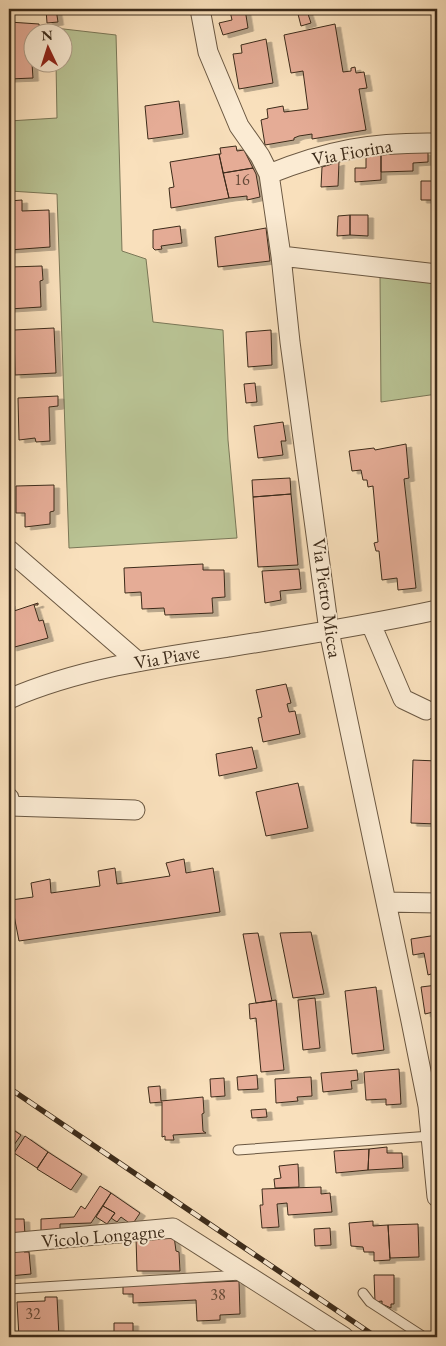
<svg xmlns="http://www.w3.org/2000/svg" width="446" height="1346" font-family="'EB Garamond',serif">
<defs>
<filter id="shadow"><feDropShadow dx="5.5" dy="3" stdDeviation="0" flood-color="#0004"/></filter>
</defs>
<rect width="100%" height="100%" fill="#f9e0bc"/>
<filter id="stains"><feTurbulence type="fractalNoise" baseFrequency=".004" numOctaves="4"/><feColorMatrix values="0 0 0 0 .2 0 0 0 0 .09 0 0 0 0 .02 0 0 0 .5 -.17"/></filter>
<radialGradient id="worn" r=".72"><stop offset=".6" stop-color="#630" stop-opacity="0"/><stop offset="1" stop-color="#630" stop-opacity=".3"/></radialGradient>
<path fill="#b9c394" stroke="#7a7757" d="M55,28l61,7 6,216 24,8 7,63 70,8 5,110 9,98 -168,10 -12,-354 -47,-3 -1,-70 48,-3 -1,-55 6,-1v-30h-7z
M380,277l57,6v111l-56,8z"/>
<path fill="#e5ac96" stroke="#3c2b1a" filter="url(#shadow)" d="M46,9h10l2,13 -11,1z
M237,9h8l3,19 -25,7 -4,-12 13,-3 -2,-9z
M307,11l4,12 -10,3 -3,-12z
M9,22l30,2 1,8 -10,2 3,44 -24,1z
M335,24l8,48 8,-1v-3l4,-1 1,6 8,-1 3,16 -8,1 7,41 -54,9v-5l-13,2 -5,2v2l-29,5 -4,-25 7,-2 -1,-9 16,-3 1,6 24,-3 -5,-38 -12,2 -7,-38z
M266,39l7,44 -34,6 -6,-35 9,-1 -1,-8z
M179,101l4,33 -35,5 -3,-33z
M236,146l1,5 7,-1 9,18 -30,5 -4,-19h2l-1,-6z
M428,152v10l-15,1v8l-32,1v-19z
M366,153h15v27l-26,2v-14h11z
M219,154l10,44 -58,10 -2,-20 5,-1 -4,-25z
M339,162l-1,24 -17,1 1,-20z
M253,168l3,6 4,23 -13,3v-4l-18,2 -6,-25z
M421,181h16v19h-16z
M22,200v11l27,-1 1,37 -41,3v-17h2l-2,-32z
M350,215v20l-13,1 1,-20z
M350,215h18v21l-18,-1z
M180,226l2,17 -21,3 1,3 -7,1 -2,-2v-18z
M266,228l4,33 -52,6 -3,-30z
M42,266l1,14 -3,1 1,26 -32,2 1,-42z
M54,328l2,45 -41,2 -1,-45z
M271,330l1,35 -24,2 -2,-35z
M255,383l2,19 -11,1 -2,-19z
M58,396v10l-9,1 1,34 -14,1 -1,-4 -16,2 -1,-42z
M283,422l3,19h-5l2,14 -25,3 -4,-32z
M406,444l3,34 -5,1 12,109 -18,2 -1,-12 -15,2 -3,-29h-3l-2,-8 4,-1 -5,-56 -5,1 -1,-7h-4l-2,-10 -9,1 -3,-20 25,-3 1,2z
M290,478l1,16 -38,3 -1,-17z
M54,485v26l-4,1v12l-25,3v-14h-9v-27z
M291,494l7,71 -40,2 -5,-70z
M203,564v6h21l1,27 -13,1 1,15 -48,2 -1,-7 -22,1 -1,-17 -16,1 -1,-25z
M299,569l2,20 -21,2 1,9 -16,3 -3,-32z
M9,603l2,9 27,-9v2h-4l5,16 4,-1 5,18 -37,10z
M286,684l5,19 -4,1 2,8 6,-1 5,23 -37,8 -5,-24 4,-1 -6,-27z
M252,747l5,21 -38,8 -3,-22z
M413,760l24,1v63l-26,-1z
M298,783l10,45 -42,8 -10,-44z
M184,859l2,14 27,-5 7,44 -201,29 -8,-41 22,-3 -2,-14 19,-4 1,14 49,-7 -2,-15 17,-3 2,16 53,-8 -4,-13z
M311,932l13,62 -31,4 -13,-65z
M258,933l14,68 -16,2 -13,-69z
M437,935v37l-9,3 -4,-22 -11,2 -2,-16z
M437,985v26l-12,3 -4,-27z
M376,987l8,63 -32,4 -7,-63z
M315,998l5,50 -17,2 -5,-50z
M276,1000l8,70 -23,2 -5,-54 -6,1 -1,-15z
M399,1069l2,35 -15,1v-6l-20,1 -2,-28z
M357,1070l1,10 -7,1 1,8 -29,3 -2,-19z
M257,1075l1,14 -20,1 -1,-13z
M311,1077l1,19 -15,1 1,4 -22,2 -1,-24z
M224,1078l1,18 -14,1 -1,-18z
M160,1086l1,15 42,-4 1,16 -2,1 1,17 3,2 -33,2 1,5h-9v-4l-3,1v-35l-12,1 -2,-16z
M266,1109l1,8 -15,1 -1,-8z
M9,1127l12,8 -12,17z
M25,1136l23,16 -11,16 -23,-15z
M387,1147v6h15l1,15 -35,2 1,-21z
M369,1149l-1,21 -32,3 -2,-22z
M48,1152l34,22 -11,16 -34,-21z
M298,1164l1,23 -24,1 -1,-9 7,-1 -2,-12z
M100,1186l11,7 -20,30 -31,1v8l-19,1v-14l33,-2 7,-11 4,3z
M321,1187v7l9,-1 2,19 -44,3 -1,-12 -10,1 2,23 -17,1 -2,-23h3l-1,-16z
M111,1193l29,20 -8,12 -11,-8 -4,5 -6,-4 4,-5 -12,-7z
M103,1206l12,7 -8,11 -11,-7z
M9,1219h15l1,16 -16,1z
M373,1221v5l15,-1 2,35 -16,1v-9h-10l-1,-5 -12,-1 -2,-23z
M418,1224l1,33 -29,1 -2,-33z
M330,1228l1,17 -16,1 -1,-17z
M174,1236l2,15 3,1 1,19h-43l-1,-33z
M23,1244l1,8h5l2,22 -22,2v-31z
M374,1275h20v29h-3v4l-9,-4v-3l-7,1z
M239,1281l1,33 -20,1v5l-23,1 -1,-21 -63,3v-9h-10v-8z
M45,1297h12l2,40h-40l-2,-35 28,-1z
M114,1323h19v14h-19z"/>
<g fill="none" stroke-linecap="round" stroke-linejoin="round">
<g stroke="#6b5842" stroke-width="11">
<path id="lane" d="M238,1150l193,-14
M9,1289l232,-14
M363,1293l7,9 54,35"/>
</g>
<g stroke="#6b5842" stroke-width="21">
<path id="street" d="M200,9l8,43 31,74 21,30 9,18 12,82 9,86 39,289 82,390 17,85 9,91
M269,174c60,-24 103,-32 168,-31
M281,256l156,18
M9,550l128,111
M371,624l32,75 23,11
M9,699c69,-30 145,-41 220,-52 70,-11 139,-22 208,-37
M9,798l1,8 125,4
M386,902l51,1
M9,1243l164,-15 171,109"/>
</g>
<use href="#lane" stroke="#fbebd3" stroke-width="9"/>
<use href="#street" stroke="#fbebd3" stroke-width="19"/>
<g stroke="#3c2b1a" stroke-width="5.5">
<path id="rail" d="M9,1088l367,249"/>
</g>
<use href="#rail" stroke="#fbebd3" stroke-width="4" stroke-dasharray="11" stroke-linecap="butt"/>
</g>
<g text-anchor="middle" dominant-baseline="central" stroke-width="4" stroke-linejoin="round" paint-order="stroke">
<g font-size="16" fill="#664b39">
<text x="242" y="179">16</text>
<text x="218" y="1294">38</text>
<text x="33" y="1313">32</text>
</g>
<g font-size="19" fill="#3c2b1a" stroke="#fbebd3">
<text transform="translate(352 152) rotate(-10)">Via Fiorina</text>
<text transform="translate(327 598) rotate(82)">Via Pietro Micca</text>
<text transform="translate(167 657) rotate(-10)">Via Piave</text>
<text transform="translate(103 1236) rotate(-5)">Vicolo Longagne</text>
</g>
</g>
<rect width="446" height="1346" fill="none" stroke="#f9e0bc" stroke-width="30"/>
<rect x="10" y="10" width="426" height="1326" fill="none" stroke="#3c2b1a" stroke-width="2.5"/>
<rect x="15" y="15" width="416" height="1316" fill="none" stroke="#3c2b1a"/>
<g transform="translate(48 48) rotate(356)"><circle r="24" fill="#fbebd3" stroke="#af9e89"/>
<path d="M0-4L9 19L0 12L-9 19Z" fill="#8f2418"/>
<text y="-8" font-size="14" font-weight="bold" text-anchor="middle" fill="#3c2b1a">N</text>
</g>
<rect width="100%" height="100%" filter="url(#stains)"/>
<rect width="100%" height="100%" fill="url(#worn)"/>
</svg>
